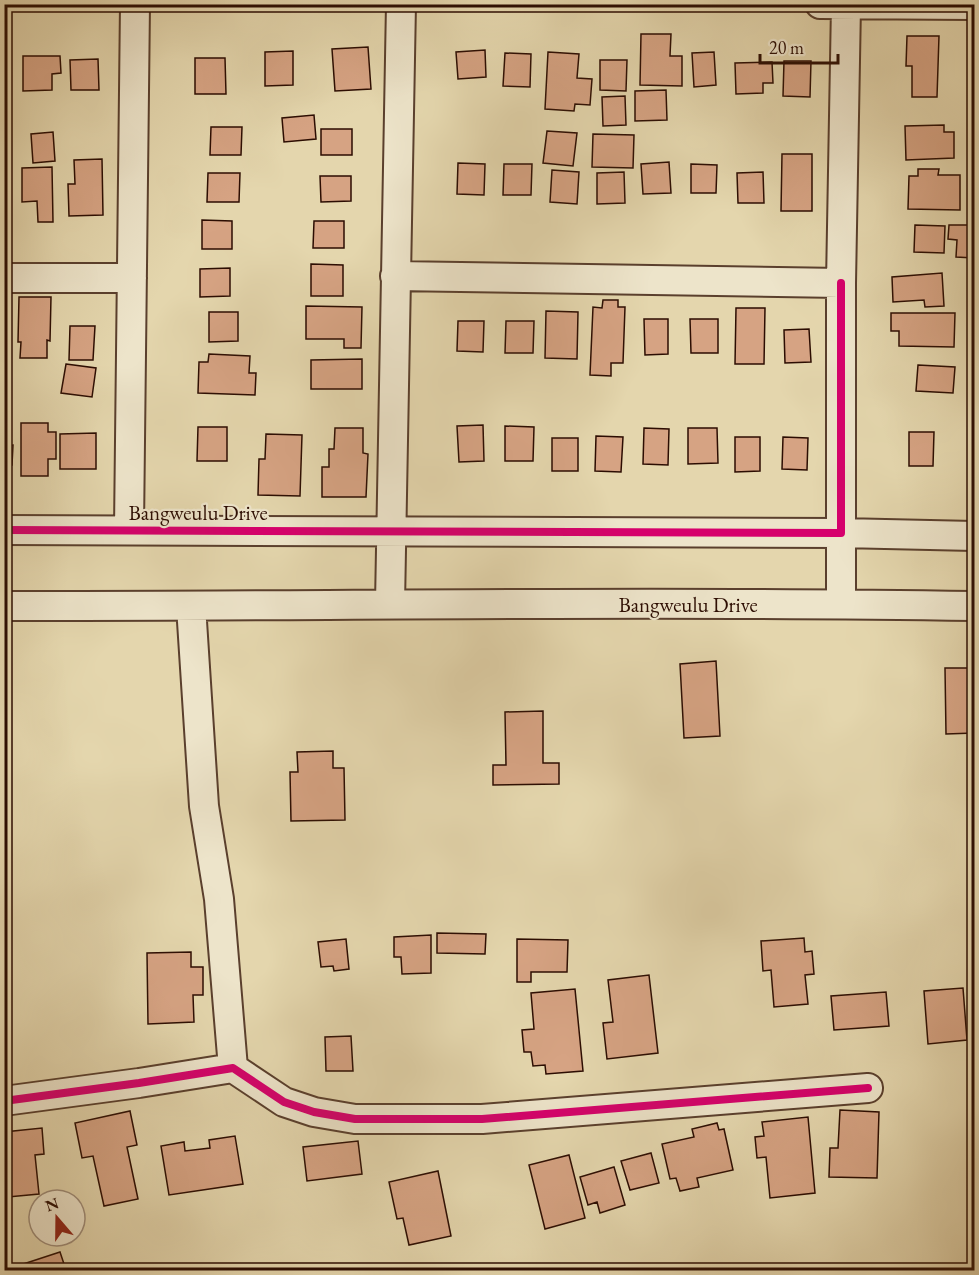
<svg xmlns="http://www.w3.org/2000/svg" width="979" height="1275" font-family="'EB Garamond',serif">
<rect width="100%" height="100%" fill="#e4d6ad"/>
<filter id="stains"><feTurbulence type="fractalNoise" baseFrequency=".00333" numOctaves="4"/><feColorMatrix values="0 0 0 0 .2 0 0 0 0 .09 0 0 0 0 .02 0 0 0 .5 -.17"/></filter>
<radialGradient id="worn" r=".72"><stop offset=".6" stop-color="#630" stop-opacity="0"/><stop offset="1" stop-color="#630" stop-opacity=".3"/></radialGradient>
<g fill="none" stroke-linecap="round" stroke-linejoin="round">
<path stroke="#6d736d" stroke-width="8" d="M898,1270h8"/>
</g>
<path fill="#d6a383" stroke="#2c0d02" stroke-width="1.5" d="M641,34h30l-1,22h12v30l-42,-1z
M907,36h32l-2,61h-25v-31h-6z
M368,47l3,42 -36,2 -3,-42z
M485,50l1,27 -28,2 -2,-27z
M293,51v34l-28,1v-34z
M548,52l31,2 -2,24 15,1 -2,26 -15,-1 -1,7 -29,-2z
M714,52l2,33 -22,2 -2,-34z
M505,53l26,1 -1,33 -27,-1z
M23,56h37l1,17 -9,1v16l-29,1z
M195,58h30l1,36h-31z
M98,59l1,31h-28l-1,-30z
M600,60h27l-1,31 -26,-1z
M784,61h27l-1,36 -27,-1z
M772,62l1,21h-10v10l-27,1 -1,-31z
M666,90l1,30 -32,1v-30z
M625,96l1,29 -23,1 -1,-29z
M314,115l2,24 -32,3 -2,-24z
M944,125v7h10v26l-48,2 -1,-34z
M211,127h31l-1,28h-31z
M321,129h31v26h-31z
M547,131l30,2 -4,33 -30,-3z
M53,132l2,29 -22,2 -2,-29z
M593,134l41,1 -1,33 -41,-1z
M782,154h30v57h-31z
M102,159l1,56 -34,1 -1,-32h7l-1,-24z
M669,162l2,31 -28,1 -2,-30z
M458,163l27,1 -1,31 -27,-1z
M504,164h28l-1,31h-28z
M691,164l26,1 -1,28h-25z
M52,167l1,55h-15l-1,-21 -15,1v-34z
M918,169h21l-1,6h22v35l-52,-1 1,-33h9z
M552,170l27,2 -2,32 -27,-2z
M624,172l1,31 -28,1v-31z
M763,172l1,31h-26l-1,-30z
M208,173h32l-1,29h-32z
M320,176h31v25l-30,1z
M202,220l30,1v28h-30z
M314,221h30v27h-31z
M915,225l30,1 -1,27 -30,-1z
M949,225h25v33l-18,-1 1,-17 -9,-1z
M311,264l32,1v31h-32z
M230,268v28l-30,1v-28z
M942,273l2,33 -19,1 -1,-7 -31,2 -1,-25z
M19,297h32l-1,44 -3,-1v18h-27l1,-16h-3z
M603,300h15v7h7l-2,56h-12v13l-21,-1 3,-68 9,1z
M306,306l56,1 -1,41h-17v-9h-38z
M736,308h29l-1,56h-29z
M546,311l32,1 -1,47 -32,-1z
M209,312h29v29l-29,1z
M891,313h64l-1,34 -55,-1v-15h-8z
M644,319h24v35l-23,1z
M690,319h28v34h-27z
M458,321h26l-1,31 -26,-1z
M506,321h28l-1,32h-28z
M70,326h25l-2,34h-24z
M809,329l2,33 -26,1 -1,-33z
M209,354l41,2 -1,17h7l-1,22 -57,-2 1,-31h9z
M362,359v30h-51v-29z
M66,364l30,4 -4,29 -31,-4z
M918,365l37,2 -2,26 -37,-2z
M21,423h27v9h8v27h-8v17h-27z
M483,425l1,36 -25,1 -2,-36z
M505,426l29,1 -1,34h-28z
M198,427h29v34h-30z
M335,428h28v25l5,1 -2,43h-44v-30h7v-18h5z
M644,428l25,1 -1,36 -25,-1z
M688,428h29l1,35 -30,1z
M909,432h25l-1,34h-24z
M96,433v36h-36v-35z
M266,434l36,1 -2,61 -42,-1 1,-36h6z
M596,436l27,1 -2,35 -26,-1z
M735,437h25v34l-25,1z
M783,437l25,1 -1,32 -25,-1z
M552,438h26v33h-26z
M13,445l-1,20h-8v-19z
M716,661l4,75 -36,2 -4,-74z
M945,668h29v65l-28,1z
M543,711v52h16v21l-66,1v-20h13l-1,-53z
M333,751v17h11l1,52 -54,1 -1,-49h8l-1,-20z
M437,933l49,1 -1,20 -48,-1z
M431,935v38l-29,1 -1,-17h-7v-20z
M804,938l1,14 7,-1 2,23 -9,1 3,29 -34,3 -3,-37 -8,1 -2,-30z
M346,939l3,30 -15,2 -1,-5 -12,1 -3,-25z
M517,939l51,1 -1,32h-36v10h-14z
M191,952v15h12v28h-10l1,27 -46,2 -1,-71z
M649,975l9,78 -51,6 -4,-36 10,-1 -5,-42z
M963,988l4,52 -39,4 -4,-53z
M575,989l8,82 -37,3 -1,-9 -12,1 -2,-14h-7l-2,-22 12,-1 -3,-36z
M886,992l3,34 -55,4 -3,-34z
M351,1036l2,35h-27l-1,-34z
M840,1110l39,2 -2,66 -48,-1 1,-29h8z
M130,1111l7,34 -10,2 11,52 -34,7 -11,-50 -11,2 -7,-35z
M808,1117l7,76 -45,5 -4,-41 -9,1 -2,-21 9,-1 -2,-14z
M717,1123l2,7 5,-1 9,41 -36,8 2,9 -19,4 -4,-13 -6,1 -8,-35 32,-7 -2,-8z
M42,1128l2,26 -9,1 4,39 -31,3 -4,-28v-37z
M235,1136l8,48 -74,11 -8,-49 23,-4 1,9 25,-3 -1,-8z
M358,1141l4,33 -55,7 -4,-34z
M651,1153l8,30 -29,7 -9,-29z
M569,1155l16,63 -40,11 -16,-64z
M614,1167l11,38 -25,8 -3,-11 -9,3 -8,-28z
M438,1171l13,65 -42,9 -6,-27 -6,1 -8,-37z
M60,1252l6,18h-61z"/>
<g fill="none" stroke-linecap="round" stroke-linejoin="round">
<g stroke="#5a3f2d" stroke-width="32">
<path id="street" d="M820,4l154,1
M395,276l446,7 5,-278
M4,278h128
M129,529l6,-525
M4,530l837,3v-250
M390,604l11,-600
M841,604v-71l133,3
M4,606c324,0 647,-5 970,0
M191,606l13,200 15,93 14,169
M4,1101l135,-18 94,-15 51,34 30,10 41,7h127l386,-31"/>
</g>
<use href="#street" stroke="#ede4ca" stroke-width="28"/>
<g stroke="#ede4ca" stroke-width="11">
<path id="cycleway" d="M4,530l837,3v-250
M4,1101l135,-18 94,-15 51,34 30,10 41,7h127l386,-31"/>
</g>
<use href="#cycleway" stroke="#d6006c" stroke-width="8"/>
</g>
<g text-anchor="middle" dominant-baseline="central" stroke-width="4.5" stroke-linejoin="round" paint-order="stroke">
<g font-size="21" fill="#2c0d02" stroke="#ede4ca">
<text x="198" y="512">Bangweulu Drive</text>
<text x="688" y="604">Bangweulu Drive</text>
</g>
</g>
<rect width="979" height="1275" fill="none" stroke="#e4d6ad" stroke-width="24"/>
<rect x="6" y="6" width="967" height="1263" fill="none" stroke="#2c0d02" stroke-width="3"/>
<rect x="12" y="12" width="955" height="1251" fill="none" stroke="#2c0d02" stroke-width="1.5"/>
<g transform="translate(57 1218) rotate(340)"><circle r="28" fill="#ede4ca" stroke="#a08e7a" stroke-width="1.5"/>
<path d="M0-4.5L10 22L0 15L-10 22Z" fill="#8f2418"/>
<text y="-9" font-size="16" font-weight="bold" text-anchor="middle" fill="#2c0d02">N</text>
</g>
<path d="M760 54v9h78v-9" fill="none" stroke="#2c0d02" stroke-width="3"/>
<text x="769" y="54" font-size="18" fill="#2c0d02" stroke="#ede4ca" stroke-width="4.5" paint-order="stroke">20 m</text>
<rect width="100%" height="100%" filter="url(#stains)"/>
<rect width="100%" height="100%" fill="url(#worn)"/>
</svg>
